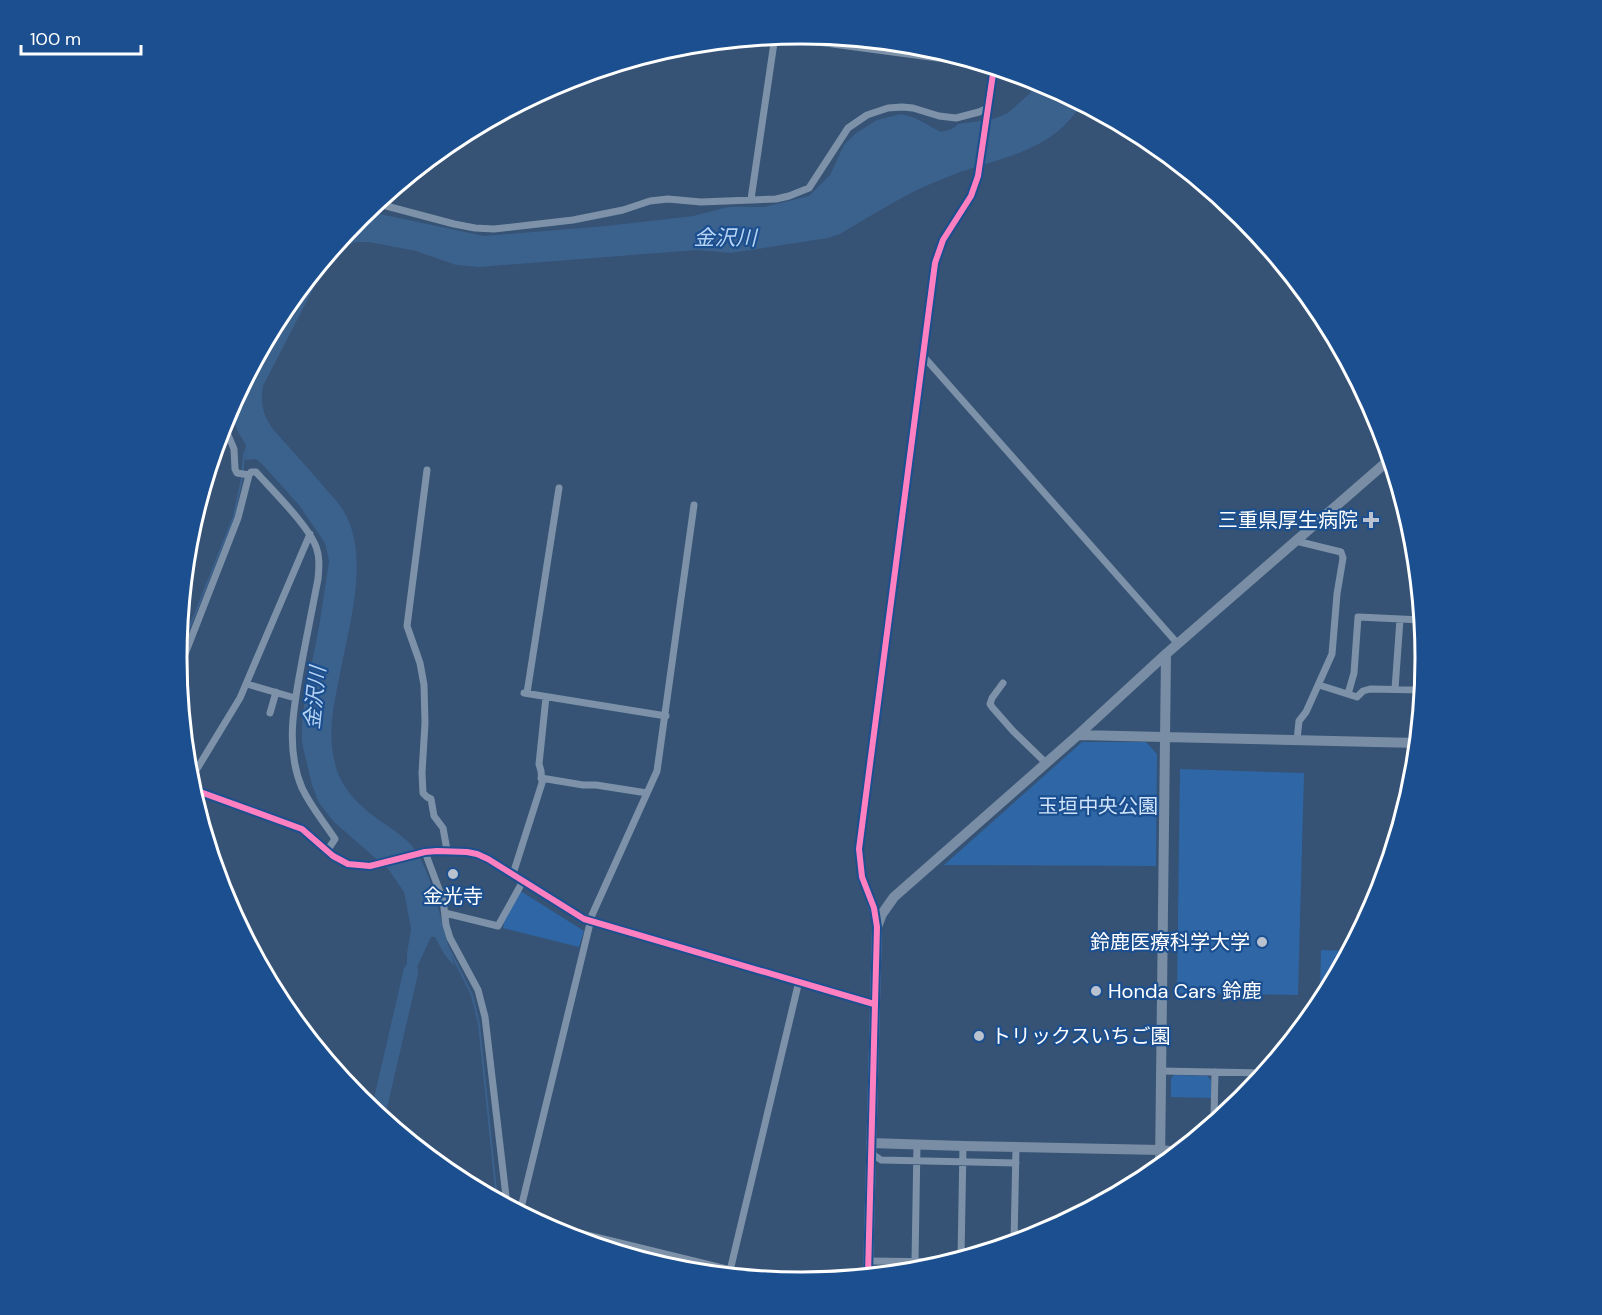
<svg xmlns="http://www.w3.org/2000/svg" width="1602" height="1315" font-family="'DM Sans','Noto Sans JP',sans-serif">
<rect width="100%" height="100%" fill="#365274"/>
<path fill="#2f66a5" d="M1082,742h64l11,12 -1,112 -212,-1z
M1180,769l124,4 -6,222 -121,-2z
M519,890l65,41 -5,16 -76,-19 2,-10z
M1321,950l28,1 -22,40h-7z
M1174,1075l33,1 4,4v18l-40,-1v-19z"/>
<path fill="#3b618d" d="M1038,80l44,23c-31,52 -86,54 -137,75 -37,14 -71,36 -105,56l-12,4 -97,15 -34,-3 -218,17 -23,-2 -40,-14 -47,-9h-14l-19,9 -10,13 -63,122c-3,17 0,28 9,42 16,18 32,36 48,54 7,9 17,18 23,28 28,45 6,115 -3,164 -6,30 -13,59 -5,89 4,21 20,38 36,51 15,12 34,21 45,37 19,30 27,81 39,116l-11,-13 -9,-17h-4l-25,54 1,-38 4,-24 -7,-37 -15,-22 -55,-48 -15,-19 -7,-18 -10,-42v-20l3,-26 14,-70 10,-66 -4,-18 -26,-38 -37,-41 -6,-5 -11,1 1,-15 -8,-13 -4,-11 -2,-17 50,-94 80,-96h18l104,22 122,-10 87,-10 35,-9h36l45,-11 21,-21 14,-30 12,-12 21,-13 24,-6 14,4 26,14 11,-3 6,-5 35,-5 15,-6 22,-20z"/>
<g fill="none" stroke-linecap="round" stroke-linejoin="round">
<path stroke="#3b618d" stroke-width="2" d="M177,659l57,-143 8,-38 2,-24 2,-5
M449,949l23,46 7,29 18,176"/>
<path stroke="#3b618d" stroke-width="15" d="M378,1114l33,-143"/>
<path stroke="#7d92a8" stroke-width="7" d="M773,36l217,29
M751,199l24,-163
M375,203l79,21 21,4 19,1 79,-9 50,-10 27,-9 18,-2 33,3 75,-3 13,-3 20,-8 39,-60 19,-13 21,-7 14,-1 11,1 26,8 17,2 23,-6 9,-4
M924,357l254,287
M223,423l11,26 1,20 2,4 12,2 2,-3h5c16,18 56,57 61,78 3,9 2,20 1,29 -5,25 -10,51 -15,77 -8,44 -19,90 -1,132 9,19 22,34 33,51l-8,12
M427,470l-20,156 13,37 4,22 1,38 -3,50 1,20 4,4 4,2 3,17 9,12 4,22
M1296,541l45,11 2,6 -6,36 -5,60 -26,58 -7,9 -2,19
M178,672l60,-154 11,-43
M1003,683l-11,15 -2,6 2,3 21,24 33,32
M247,684l48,14
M1319,685l38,12 6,-6 7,-2 52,1
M1395,689l5,-70
M524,693l142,23
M527,693l32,-205
M1348,694l6,-21 4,-56 64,3
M270,713l6,-21
M1412,743l6,-53
M541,778l42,7h13l51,8
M189,782l51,-84 70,-164
M192,789l110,40 31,27 15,8 22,2 55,-14 12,-1 30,1 10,2 11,5 96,60 290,85
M425,852l18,48 3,25 4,13 28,52 7,27 22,188
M513,874l29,-91 -1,-12 -2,-7 7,-67
M445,913l53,13 25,-45
M876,925c-3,-27 -18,-49 -17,-76l76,-586 8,-23 28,-44 7,-20 16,-109
M1161,1071l103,2
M1215,1072l-1,46h6
M871,1153l10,7 135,3
M520,1212l72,-297 65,-144 37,-266
M542,1224l226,55
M1014,1242l2,-95
M961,1258l2,-112
M868,1261l81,1
M915,1262l2,-118
M729,1275l70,-294"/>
<path stroke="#798da4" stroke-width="10" d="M1078,735l339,8
M871,1143l92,3 198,4 17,2
M1160,1166l6,-512
M868,1275l9,-348 5,-13 12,-17 184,-162 88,-81 224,-195"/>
<g stroke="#1b4f8f" stroke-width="10">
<path id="cycleway" d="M192,789l110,40 31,27 15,8 22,2 55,-14 12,-1 30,1 10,2 11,5 96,60 290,85
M868,1275l9,-348 -3,-19 -12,-31 -3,-28 76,-586 8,-23 28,-44 7,-20 16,-109"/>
</g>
<use href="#cycleway" stroke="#ff80c0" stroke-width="6"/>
</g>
<g fill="#b9c2ce" stroke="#1b4f8f" stroke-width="2">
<path d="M1368 511h6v6h6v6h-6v6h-6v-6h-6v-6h6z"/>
<circle cx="453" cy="874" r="6"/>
<circle cx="1262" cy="942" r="6"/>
<circle cx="1096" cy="991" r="6"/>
<circle cx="979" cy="1036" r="6"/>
</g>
<g text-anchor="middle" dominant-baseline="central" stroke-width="4.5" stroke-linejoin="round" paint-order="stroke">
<g font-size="20" fill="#fff" stroke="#1b4f8f" text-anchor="end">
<text x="1358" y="520">三重県厚生病院</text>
<text x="453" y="896" text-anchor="middle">金光寺</text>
<text x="1250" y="942">鈴鹿医療科学大学</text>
<text x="1108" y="991" text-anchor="start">Honda Cars 鈴鹿</text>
<text x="991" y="1036" text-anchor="start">トリックスいちご園</text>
</g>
<g font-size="20" fill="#cfe3fa" stroke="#1b4f8f">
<text x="1098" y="806">玉垣中央公園</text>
</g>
<g font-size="21" font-style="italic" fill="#b5d3f5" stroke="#1b4f8f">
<text x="725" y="238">金沢川</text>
<text transform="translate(315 698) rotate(-84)">金沢川</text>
</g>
</g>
<path d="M0 0H1602V1315H0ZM187 658a614 614 0 1 1 1228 0a614 614 0 1 1-1228 0Z" fill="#1b4f8f" fill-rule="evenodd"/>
<path fill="none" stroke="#fff" stroke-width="3" d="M187 658a614 614 0 1 1 1228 0a614 614 0 1 1-1228 0Z"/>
<path d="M21 45v9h120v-9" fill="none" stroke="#ffffff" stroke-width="3"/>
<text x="30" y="45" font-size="18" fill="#ffffff" stroke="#1b4f8f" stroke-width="4.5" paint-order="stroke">100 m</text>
</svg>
